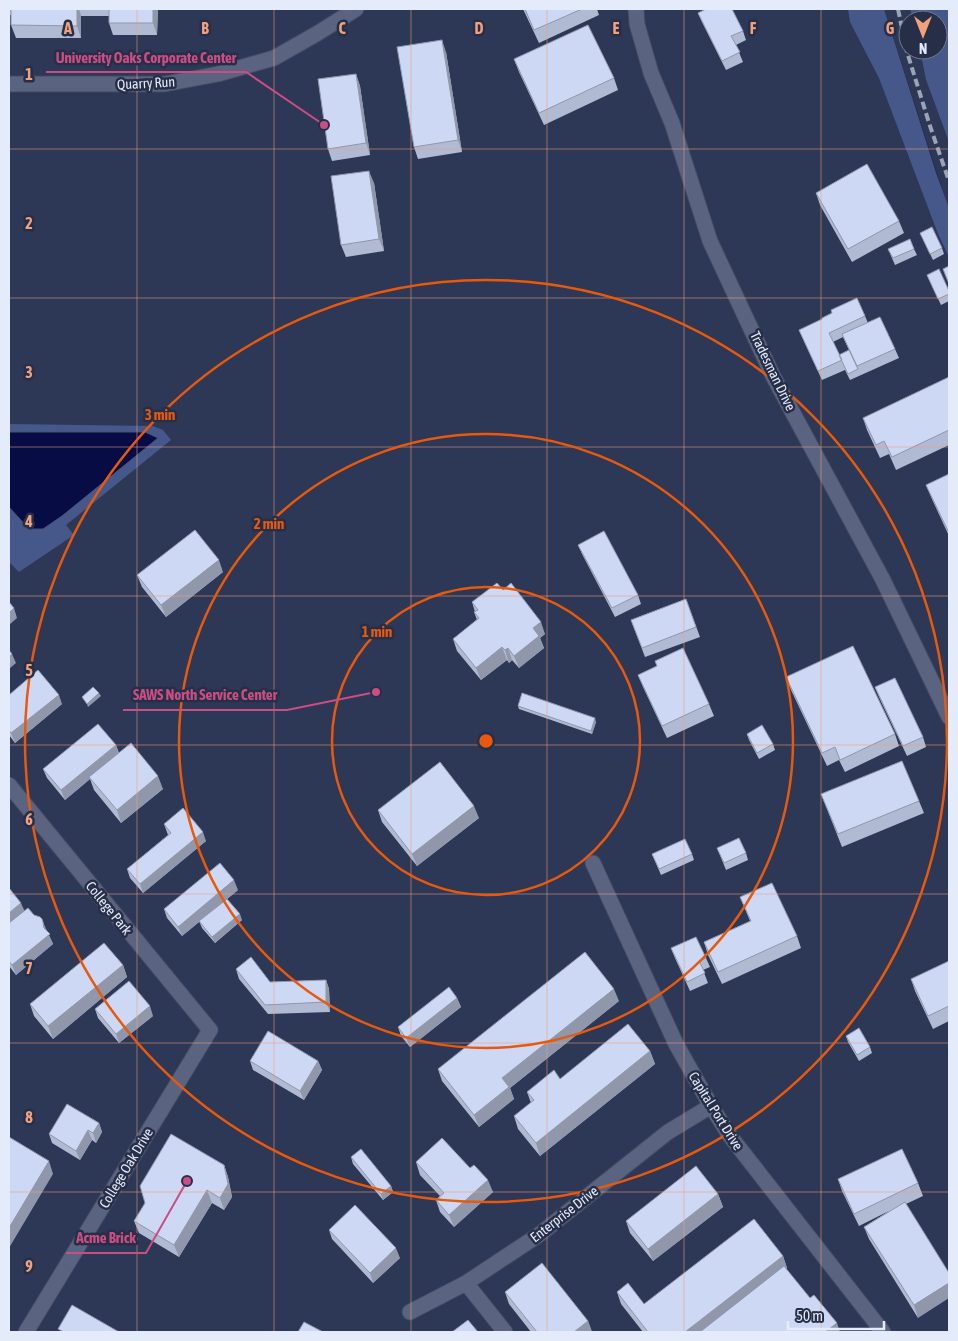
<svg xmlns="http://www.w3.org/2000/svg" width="958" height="1341" font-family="'Asap Condensed',sans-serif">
<rect width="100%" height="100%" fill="#272f48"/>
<path fill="#2d3756" d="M9,9h849l88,191 -62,-191h26l3,11h-5v30h12l6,30 23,62v1190h-940z"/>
<path fill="#465789" d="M848,9h36l52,164 13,35v49l-11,-23 -59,-156 -29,-56z
M910,9h39v133l-23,-62 -6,-30h18v-30h-25z
M9,424l144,2 10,4 8,10 -105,85 8,10 -55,37 -10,-10z"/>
<path fill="#070d44" stroke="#49507b" d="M9,432h136l13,6 -96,78 -19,13h-14l-20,-22z"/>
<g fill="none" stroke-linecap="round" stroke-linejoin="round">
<g stroke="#434a5f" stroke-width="17">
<path id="minor" d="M636,9l1,15 14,49 21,50 38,118 63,135 110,204 66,137
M9,84h156l53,-10 56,-16 44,-25 38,-24
M9,785l201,245 -184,302
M593,863l83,181 35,62 19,30 153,196
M466,1283l39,49
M410,1312l56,-29 74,-49 128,-102 43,-26"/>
</g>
<use href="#minor" stroke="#5a6480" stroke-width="15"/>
<path stroke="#9ba3b6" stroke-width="4" stroke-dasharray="8 4" stroke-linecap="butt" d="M898,9l9,43 23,74 19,55"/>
</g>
<path fill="#b0bad2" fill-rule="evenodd" d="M9,9h149l-1,26h-44l-4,-12v-7h-28v22h-65l-5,-13v-10h-2z
M523,9h74l2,6 -60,28z
M698,13l45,18 3,9 -10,5 7,17 -17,8 -24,-48z
M446,52l16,100 -44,7 -4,-12z
M514,59l100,19 4,12 -74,35 -25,-53z
M356,74l4,12 10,69 -38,6 -4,-12z
M374,183l10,68 -38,6 -5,-12z
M816,193l83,28 5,12 -52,29 -32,-57z
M920,233l22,15 2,6 -11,6z
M888,249h26l3,6 -22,10z
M927,275l22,16v10l-8,4z
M865,316l3,7 27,26 4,9 -49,22 -5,-10 -23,10 -19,-41 -4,-9zM843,337l6,13 -10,5 -6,-13z
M949,377v68l-53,25 -7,-16 -9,4 -13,-28 -4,-12z
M949,474v62l-18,-39 -5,-12z
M578,545l60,50 3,9 -26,13 -33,-63z
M223,572l-57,45 -24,-30 -5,-12z
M503,590l42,44 -5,4 4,10 -25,20 -7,-8 -3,3 -2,-3 -26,20 -24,-29 -4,-12 24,-19 -3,-8h1l-3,-10z
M686,599l14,38 -55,20 -14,-37z
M655,661l54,43 5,12 -47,22 -24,-51 -5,-12 19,-9z
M786,677l109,57 4,12 -54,26 -6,-12 -12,6 -36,-76z
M875,687l48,50 3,10 -19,9 -28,-59z
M9,695l53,9 -47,39 -6,-8z
M518,706l78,16 -4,12 -73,-25z
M747,734l26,10 2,6 -16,9 -10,-19z
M116,745l3,8 44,36 -42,34 -27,-33 -4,-11 -25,21 -18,-22 -4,-9z
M821,794l98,7 5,12 -82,34z
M378,810l101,8 -62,48 -35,-44z
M164,824l42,17 -63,52 -13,-15 -3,-9 41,-34z
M717,848l29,5 2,7 -22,10z
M652,854h40l2,6 -33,15z
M9,888l15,23 23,20 6,13 -37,31 -7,-9z
M238,890l-56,46 -15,-18 -3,-9z
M740,897l57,39 4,12 -79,36 -14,-29 -4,-13 46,-21z
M242,920l-27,23 -13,-15 -3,-7z
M671,948l35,10 4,9 -7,3 5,13 -18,8 -15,-33z
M949,961v60l-16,8 -18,-38 -4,-12z
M123,965l4,12 -74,62 -19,-23 -4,-12z
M236,969l34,13 56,-2 3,9 1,23 -62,2 -29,-35z
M457,998l4,9 -51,40 -9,-11 -3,-9z
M619,1001l-109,87 4,11 -35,28 -37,-46 -4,-12z
M95,1009l58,7 -34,27 -21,-25z
M846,1036l24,11 2,6 -13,8 -11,-19z
M650,1051l5,13 -115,92 -22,-27 -4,-13 17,-13 -4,-11 33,-13z
M250,1061h68l4,9 -18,30 -51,-30z
M99,1123l3,9 -6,11 -4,-3 -12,20 -28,-17 -3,-9z
M351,1157l40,29 2,6 -10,8 -30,-36z
M416,1162l54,6 23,24 -39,35 -14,-15 -4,-12 4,-4 -20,-21z
M224,1165l4,12 4,20 -8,13 -12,-7 -33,54 -40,-24 -5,-12z
M838,1179l80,4 5,13 -17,8 12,114 -49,-79 -5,-12 25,-16 -30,15 -17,-35z
M718,1194l5,13 -70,54 -23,-28 -4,-12z
M329,1230l71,28 -27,25 -41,-44z
M783,1256l4,12 -1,1 24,29 30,34h-197l-22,-28 -4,-12 27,12z
M505,1292l83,29 4,11h-61l-22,-28z"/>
<path fill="#9097ab" d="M77,9h2l2,7v22l-4,-12z
M153,9h5l-1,26 -4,-12z
M442,40l4,12 16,100 -4,-12z
M356,74l4,12 10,69 -4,-12z
M369,171l5,12 10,68 -5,-12z
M219,560l4,12 -57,45 -5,-12z
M14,608l3,10 -8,7v-12z
M541,622l4,12 -5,4 4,10 -25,20 -5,-12 19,-28z
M502,647l5,13 -26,20 -5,-12z
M508,648l4,12 -3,3 -4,-13z
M12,654l4,9 -7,6v-12z
M99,693l2,3 -13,11 -1,-3z
M59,695l3,9 -47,39 -4,-10z
M595,718l1,4 -4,12 -1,-3z
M116,745l3,10 -30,22 1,2 -25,21 -4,-10z
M158,776l5,13 -42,34 -4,-13z
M474,806l5,12 -62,48 -5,-12z
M203,832l3,9 -63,52 -3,-9z
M234,880l4,10 -56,46 -4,-9z
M21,903l4,9 -16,13v-12z
M240,914l2,6 -27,23 -3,-6z
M43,922l10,22 -37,31 -4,-10 32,-37z
M123,965l4,12 -74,62 -5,-13z
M326,980l3,9 1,23 -4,-10z
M614,989l5,12 -109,87 4,11 -35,28 -5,-12 28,-37z
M457,998l4,9 -51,40 -4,-9z
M150,1006l3,10 -34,27 -3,-9z
M650,1051l5,13 -115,92 -4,-13z
M318,1061l4,9 -18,30 -4,-9z
M99,1123l3,9 -6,11 -3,-10z
M88,1130l4,10 -12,20 -4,-9z
M49,1161l4,13 -44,74v-20z
M224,1165l4,12 4,20 -8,13 -4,-12z
M488,1180l5,12 -39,35 -5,-12z
M391,1186l2,6 -10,8 -2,-6z
M207,1190l5,13 -33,54 -5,-12z
M718,1194l5,13 -70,54 -5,-12z
M396,1248l4,10 -27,25 -3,-10z
M783,1256l4,12 -82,64h-20z
M949,1283v15l-31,20 -4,-13z
M588,1321l4,11h-18z
M837,1323l3,9h-15z"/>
<path fill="#cdd8f4" stroke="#9097ab" d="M11,9h66v17l-66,-1z
M109,9h44v14h-44z
M525,9h57l-48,21z
M706,9h26l11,22 -12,5 9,16 -18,9 -24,-48z
M588,25l26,53 -75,35 -25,-54z
M442,40l16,100 -44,7 -17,-100z
M356,74l10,69 -38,6 -10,-70z
M867,164l32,57 -51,28 -32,-56z
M369,171l10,68 -38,6 -10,-69z
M932,227l10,21 -12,6 -10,-21z
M910,239l4,10 -21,9 -5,-9z
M949,266v18l-6,-15z
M939,269l10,22v3l-11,5 -11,-24z
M857,298l8,18 -36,17 13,27 -24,11 -19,-41 23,-11v-1l10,-5 -1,-3z
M880,317l15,32 -38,17 -15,-32z
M849,350l9,19 -10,5 -9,-19z
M949,377v53l-57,27 -8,-16 -8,4 -13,-27z
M949,474v59l-23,-48z
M195,530l24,30 -58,45 -24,-30z
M604,531l34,64 -26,13 -34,-63z
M497,583l6,7 8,-7 30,39 -8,6 6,8 -25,20 -6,-8 -3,2 -3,-3 -26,21 -23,-29 26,-21 -5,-6 4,-2 -6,-8z
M686,599l10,28 -54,21 -11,-28z
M9,602l5,6 -5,5z
M853,646l42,88 -55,26 -5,-13 -13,6 -36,-76z
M683,648l26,56 -47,22 -24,-51 19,-9 -2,-5z
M9,650l3,4 -3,3z
M38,670l21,25 -48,38 -2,-3v-35z
M895,678l28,59 -20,9 -28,-59z
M93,687l6,6 -12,11 -5,-7z
M522,693l73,25 -4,13 -73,-25z
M98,724l18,21 -55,45 -18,-21z
M762,725l11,19 -16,9 -10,-19z
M131,743l27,33 -41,34 -28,-33z
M902,761l17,40 -81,33 -17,-40z
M440,762l34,44 -62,48 -34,-44z
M183,808l20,24 -63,52 -13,-15 44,-36 -7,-9z
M739,838l7,15 -22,10 -7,-15z
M685,839l7,15 -33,15 -7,-15z
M220,863l14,17 -56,47 -14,-18z
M772,883l25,53 -79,36 -14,-30 47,-21 -11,-24z
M9,888l12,15 -12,10z
M227,899l13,15 -28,23 -13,-16z
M28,908l6,7 6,2 2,2 1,3 1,6 6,6 -38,31 -3,-4v-38z
M696,937l10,21 -7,3 6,12 -18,9 -16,-34z
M104,943l19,22 -75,61 -18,-22z
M585,952l29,37 -112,89 7,9 -35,28 -36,-46z
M251,957l19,25 56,-2v22l-61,3 -29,-36z
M949,961v45l-21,10 -17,-37z
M129,981l21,25 -34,28 -21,-25z
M449,987l8,11 -51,40 -8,-11z
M628,1024l22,27 -114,92 -22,-27 20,-16 -7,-8 27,-22 6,9z
M859,1028l11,19 -13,8 -11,-19z
M268,1031l50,30 -18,30 -50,-30z
M67,1104l32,19 -6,10 -5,-3 -12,21 -27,-17z
M171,1134l53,31 4,19 -8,14 -13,-8 -33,55 -40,-24 11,-18 -5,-17z
M9,1137l40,24 -40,67z
M442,1138l28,30 4,-3 14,15 -39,35 -13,-15 8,-7 -28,-31z
M361,1149l30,37 -10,8 -30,-37z
M902,1149l16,34 -64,31 -16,-35z
M696,1166l22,28 -70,55 -22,-28z
M905,1202l44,71v10l-35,22 -50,-78z
M355,1205l41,43 -26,25 -41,-43z
M754,1219l29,37 -98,76h-37l-31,-40 11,-9 16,21z
M542,1263l46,58 -14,11h-37l-32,-40z
M784,1266l26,32 4,-3 23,28 -12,9h-125z
M72,1305l47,27h-55l-6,-3z
M468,1320l10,12h-26z
M304,1322l19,10h-25z"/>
<path fill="none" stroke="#f1a17c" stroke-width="1" stroke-opacity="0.55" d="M137,9v1323M274,9v1323M411,9v1323M547,9v1323M684,9v1323M821,9v1323M9,149h940M9,298h940M9,447h940M9,596h940M9,745h940M9,894h940M9,1043h940M9,1192h940"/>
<g fill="none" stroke="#e8590c" stroke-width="2.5">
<circle cx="486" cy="741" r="154"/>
<circle cx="486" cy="741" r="307"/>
<circle cx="486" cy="741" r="461"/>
</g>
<g text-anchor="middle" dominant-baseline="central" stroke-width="5" stroke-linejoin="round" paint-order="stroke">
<g font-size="14" fill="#e4ebfb" stroke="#272f48">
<text transform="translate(146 83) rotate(-3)">Quarry Run</text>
<text transform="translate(773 371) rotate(64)">Tradesman Drive</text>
<text transform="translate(109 908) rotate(51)">College Park</text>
<text transform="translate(716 1111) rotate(58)">Capital Port Drive</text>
<text transform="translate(126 1168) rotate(-59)">College Oak Drive</text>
<text transform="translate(564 1214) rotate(-38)">Enterprise Drive</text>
</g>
</g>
<g font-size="16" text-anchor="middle" font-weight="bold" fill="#f1a17c" stroke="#272f48" stroke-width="5" stroke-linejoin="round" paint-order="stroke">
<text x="68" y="34">A</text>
<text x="205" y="34">B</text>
<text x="342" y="34">C</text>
<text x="479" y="34">D</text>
<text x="616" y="34">E</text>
<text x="753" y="34">F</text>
<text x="890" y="34">G</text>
<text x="29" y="80">1</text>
<text x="29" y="229">2</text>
<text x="29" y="378">3</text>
<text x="29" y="527">4</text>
<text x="29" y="676">5</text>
<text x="29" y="825">6</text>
<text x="29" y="974">7</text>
<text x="29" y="1123">8</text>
<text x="29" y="1272">9</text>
</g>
<circle cx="486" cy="741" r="8" fill="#e8590c" stroke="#272f48" stroke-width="2.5"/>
<g font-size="15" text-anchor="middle" font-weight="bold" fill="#e8590c" stroke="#272f48" stroke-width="5" stroke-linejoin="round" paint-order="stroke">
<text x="160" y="420">3 min</text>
<text x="269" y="529">2 min</text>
<text x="377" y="637">1 min</text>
</g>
<path fill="none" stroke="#ca4d83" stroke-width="2" d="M324 125L246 72H46M376 692L287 710H123M187 1181L146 1253H66"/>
<g fill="#ca4d83" stroke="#272f48" stroke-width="2">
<circle cx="324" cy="125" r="5"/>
<circle cx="376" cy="692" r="5"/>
<circle cx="187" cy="1181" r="5"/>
</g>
<g font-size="15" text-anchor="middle" font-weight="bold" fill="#ca4d83" stroke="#272f48" stroke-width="5" stroke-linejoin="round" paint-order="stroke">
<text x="146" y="63">University Oaks Corporate Center</text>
<text x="205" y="700">SAWS North Service Center</text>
<text x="106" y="1243">Acme Brick</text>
</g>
<rect width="958" height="1341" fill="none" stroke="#e4ebfb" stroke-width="20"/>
<g transform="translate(923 35) rotate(180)"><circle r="24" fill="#272f48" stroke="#737a90"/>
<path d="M0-4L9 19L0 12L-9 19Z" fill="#f1a17c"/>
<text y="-8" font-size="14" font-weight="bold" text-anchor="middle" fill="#e4ebfb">N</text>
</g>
<path d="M788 1321v8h96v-8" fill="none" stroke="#e4ebfb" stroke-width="2.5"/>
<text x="796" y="1321" font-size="15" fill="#e4ebfb" stroke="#272f48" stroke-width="4" paint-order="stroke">50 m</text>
</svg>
